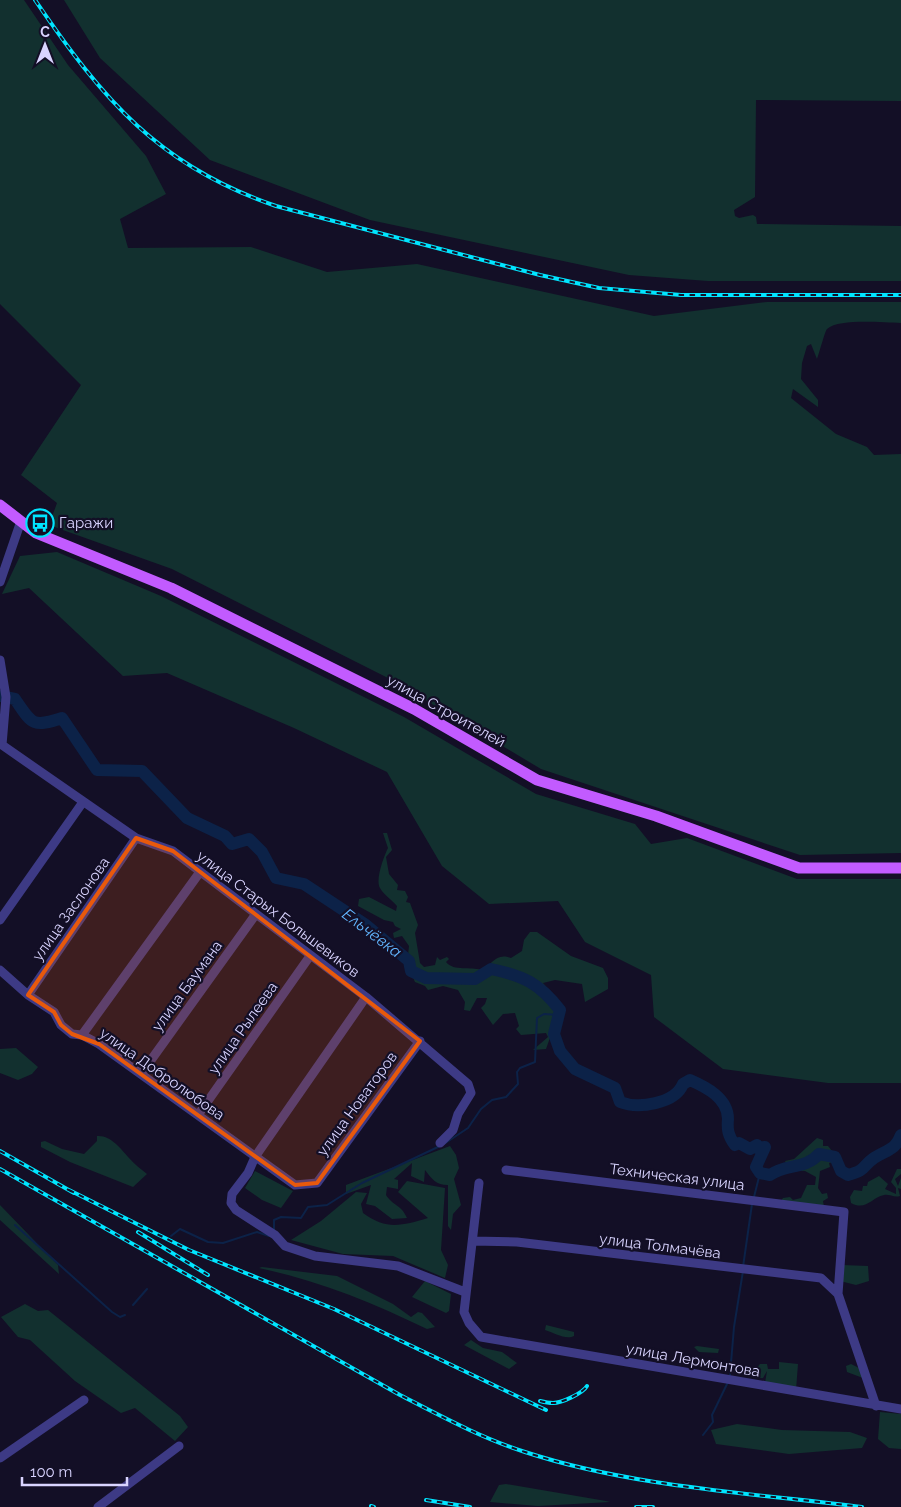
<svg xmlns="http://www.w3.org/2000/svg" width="901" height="1507" font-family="Raleway,sans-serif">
<rect width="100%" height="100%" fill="#130f26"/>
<path fill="#12302f" d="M0,0h24l44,65 78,91 20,38 -46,25 8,29 123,-1 76,25 90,-8 237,52 113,-14h134v21c-18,0 -61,-5 -74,6 -2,2 -8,25 -10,30l-6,-15 -4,2 -5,17 -1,16 17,21v7l-25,-18 -2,9 45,36 31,13 7,8 27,-1v399l-101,2 -259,-86 -151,-90 -218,-110 -123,-44 8,-22 -36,-28 60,-90 -81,-81z
M64,0h837v101l-145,-1 -1,97 -21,13 1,6 4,2 14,-3 3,2 1,7 144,2v55h-193l-79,-6 -259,-55 -160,-60 -110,-102z
M57,552l104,44 243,121 132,77 99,30 16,20 36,-6 110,41h104v204h-73l-105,-14 -69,-52 -3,-42 -66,-33 -27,-41 -69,3 -47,-38 -55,-94 -93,-44 -127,-55 -44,3 -94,-88 -27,6 18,-38z
M383,833h4l5,17 -6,7 3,17 9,11 -1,5 8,1 3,6 -2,5 4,1 8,22 -3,8 5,30 4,4 11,-2 2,-8 3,3 7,-3 2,2 -3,3c8,10 25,4 35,8 11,-5 15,-18 30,-12l11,-7 2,-11 6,-8h7l34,24 32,12 5,10v11l-23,13 -3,-18 -27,-4 -12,3 19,21 -16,45 -13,1 15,-13 -2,-4 -25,2 -5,-6 3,-3 -4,-13 -12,1 -10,11 -12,-17 4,-4 2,-6h-10l-7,13 -6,-1 1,-8 -7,-12 -15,-4 -15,4 -3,-4 -10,-4 -8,-18 2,-18 -7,-10 -8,2 -1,-5 8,-4 -6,-3 -2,-4 -9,-2 -26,-14 1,-7 10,-2 27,14 1,-5c-5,-6 -14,-12 -17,-18 -5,-8 4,-32 8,-40z
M16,1048l22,19 -6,7 -14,6 -18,-7v-24z
M97,1136c14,-1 24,13 32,22 5,6 12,11 18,16l-14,13 -63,-25 -29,-15v-5l4,-1 17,8 22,5 13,-13z
M817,1138l6,2v6h5l9,11 -2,5 -6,1 1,4 -10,4 -2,17 4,6 5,-1 1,5 -5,3 1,6 -43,-6 2,-3 7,-1 3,3 8,-2 6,-13h8l1,-8 -11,-6 -15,-1 -2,-5 3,-2h-5l-1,-2 9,-2z
M450,1146l6,9 3,13 -5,11 7,26 -8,9 -2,16 -3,-4v-41c-12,0 -16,-6 -23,-15l-1,12 -13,-6 1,-13 -18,16 4,1v9l-11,-2 -1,8c7,11 15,9 21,23l-15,1 -17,-13 -9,-2 5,-19 -25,9v-9z
M897,1169h4v5l-6,5 3,7 3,-8v11l-3,-1 2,8c-6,2 -10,-2 -16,-1 -13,3 -18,16 -33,8l-1,-6 4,-7 8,1 1,-5h4l1,-4 11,-6 9,8 -3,5 11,5v-6l-5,-6z
M255,1171l38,20 -12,17 -19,-8 -17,-12z
M407,1181l38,7 -4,62 7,15 -3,13 -52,-22 -50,-2 -52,-14 30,-19 35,-29 11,1 -6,11 2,9c23,17 38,13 65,5l-30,-26z
M0,1205l58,60 1,9 -59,-54z
M842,1265l26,1 1,15 -13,4 -16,-4z
M262,1267l75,9 56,28 18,13 7,-5 4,1 13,14 -8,2c-56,-27 -107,-48 -168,-61z
M425,1281l26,13 -2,17 -3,2 -34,-16z
M25,1304l13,7 10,-1 132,106 8,11 -13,14 -40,-33 -14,5 -46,-32 -45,-41 -12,-3 -17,-20z
M546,1325l28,7v4c-8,4 -20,-3 -29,-6z
M471,1340l12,8 19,4 15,11 -8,6 -45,-24z
M697,1346l22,3 -1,4 -19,-1 -5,-5z
M779,1362l19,2 -2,26 -31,-7 2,-12 -4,7h-4l-5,-7 6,-7h7l1,5h11z
M851,1364l8,4 4,10 -16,-6 -1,-6z
M880,1412l21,2v35l-12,-1 -11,-9z
M737,1424l45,6 68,2 17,6 -5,10 -73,6 -73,-10 -5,-14z
M506,1484l100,17 4,1 -72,4 -48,-4 9,-17z"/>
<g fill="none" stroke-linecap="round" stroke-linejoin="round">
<path stroke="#0c2248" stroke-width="2" d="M444,1144l24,-16 13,-19 11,-9 14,-3 12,-13 -1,-12 3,-4 15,-6 2,-44 7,-4 15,1
M754,1197l6,-24
M15,1225l97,87 8,5 5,-2
M274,1231v-11l7,-3 20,1 7,-11 19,-2 35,-22 78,-37
M171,1236l9,-7 28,13 15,1 34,-11 12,4
M743,1267l9,-63
M133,1305l14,-16
M730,1375l4,-48 9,-56
M703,1435l10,-13 -1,-7 16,-33"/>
<path stroke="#0c2248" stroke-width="12" d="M0,696l15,3c17,25 17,29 47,19l35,52 45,1 45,47 38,18 7,8 17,-5 13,13 14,26 28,6 62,41 43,36 2,10 15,7 49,1 16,-10c33,7 48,14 69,41l-6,24 6,17 15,18 40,19 5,14c18,7 55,2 63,-18l7,-4c16,7 38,18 38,39 -1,10 0,17 7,26l4,-2 11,6 7,-4 1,3 7,-1 -9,20 4,6 10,2c16,-12 35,-5 49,-21l16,3 6,14 7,4c19,-5 13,-8 26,-17 12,-8 22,-8 27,-23"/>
<path stroke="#3d3a85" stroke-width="9" d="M0,582l21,-61
M0,660l6,37 -4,48 134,93 37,13 193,146 102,87 3,9 -13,21 -5,16 -13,13
M0,920l83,-118
M0,970l28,25 26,17 7,13 11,9 10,1 17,9 196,141 22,-2 103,-142
M28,995l108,-157
M366,997l-111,160 -7,16 -16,21 -1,9 5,7 39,25 10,11 30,10 83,10 67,26
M82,1035l118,-163
M141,1074l115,-160
M198,1115l112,-159
M506,1170l338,42 -6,82 38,112
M479,1183l-15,129 5,11 12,14 420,72
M473,1241l44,1 304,36 17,16
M0,1458l84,-58
M98,1507l81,-61"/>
<path stroke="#c25bff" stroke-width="11" d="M0,505l36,28 135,55 243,121 123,71 119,36 143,52h102"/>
<g stroke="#00e5ff" stroke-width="4">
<path id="rail" d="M35,0c68,100 124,166 241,206l264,69 59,13 82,7h220
M0,1151l74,42
M0,1169l400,226c41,21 81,43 125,57 107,35 226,41 337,55
M69,1190l120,60 145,59 212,101
M138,1232l70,43
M540,1401c4,1 9,2 13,2 9,0 30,-10 34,-17
M426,1500l44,7
M371,1506l3,1
M636,1507h17"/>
</g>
<use href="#rail" stroke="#130f26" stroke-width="2" stroke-dasharray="5.5" stroke-linecap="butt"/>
</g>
<path fill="#e8590c" fill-opacity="0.2" stroke="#e8590c" stroke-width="4" stroke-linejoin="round" d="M136,838l37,13 247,190 -103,142 -22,2 -196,-141 -27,-10 -11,-9 -7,-13 -26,-17z"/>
<defs>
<g id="bus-ring" transform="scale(1.4375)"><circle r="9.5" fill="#130f26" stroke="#00e5ff" stroke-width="1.5"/><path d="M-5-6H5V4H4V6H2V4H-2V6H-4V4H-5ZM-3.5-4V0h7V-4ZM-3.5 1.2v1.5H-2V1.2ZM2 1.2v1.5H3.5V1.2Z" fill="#00e5ff"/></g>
</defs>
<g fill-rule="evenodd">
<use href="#bus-ring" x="40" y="523"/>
</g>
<g text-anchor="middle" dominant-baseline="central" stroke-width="4.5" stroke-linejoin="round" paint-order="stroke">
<g font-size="15" fill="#d9d4ff" stroke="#130f26" text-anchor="start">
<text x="59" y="523">Гаражи</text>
</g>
<g font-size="15" fill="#d9d4ff" stroke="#130f26">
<text transform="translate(446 711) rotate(29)">улица Строителей</text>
<text transform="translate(71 909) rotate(-55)">улица Заслонова</text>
<text transform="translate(278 914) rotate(37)">улица Старых Большевиков</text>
<text transform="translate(187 986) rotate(-54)">улица Баумана</text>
<text transform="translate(243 1028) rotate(-55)">улица Рылеева</text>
<text transform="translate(162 1074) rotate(35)">улица Добролюбова</text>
<text transform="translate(357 1104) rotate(-54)">улица Новаторов</text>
<text transform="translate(677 1177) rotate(7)">Техническая улица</text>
<text transform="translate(660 1246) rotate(7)">улица Толмачёва</text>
<text transform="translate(693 1360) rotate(10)">улица Лермонтова</text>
</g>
<g font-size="16" font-style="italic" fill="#62b6ff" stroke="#130f26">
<text transform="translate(372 933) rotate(37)">Ельчёвка</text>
</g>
</g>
<g transform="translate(45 45)" stroke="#130f26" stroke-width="4" paint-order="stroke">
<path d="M0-4L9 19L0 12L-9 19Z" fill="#d9d4ff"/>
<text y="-8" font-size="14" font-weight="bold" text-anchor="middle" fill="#d9d4ff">С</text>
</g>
<path d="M22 1477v8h105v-8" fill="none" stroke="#d9d4ff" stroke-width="2.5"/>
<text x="30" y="1477" font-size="15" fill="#d9d4ff" stroke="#130f26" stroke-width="4" paint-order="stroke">100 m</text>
</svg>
